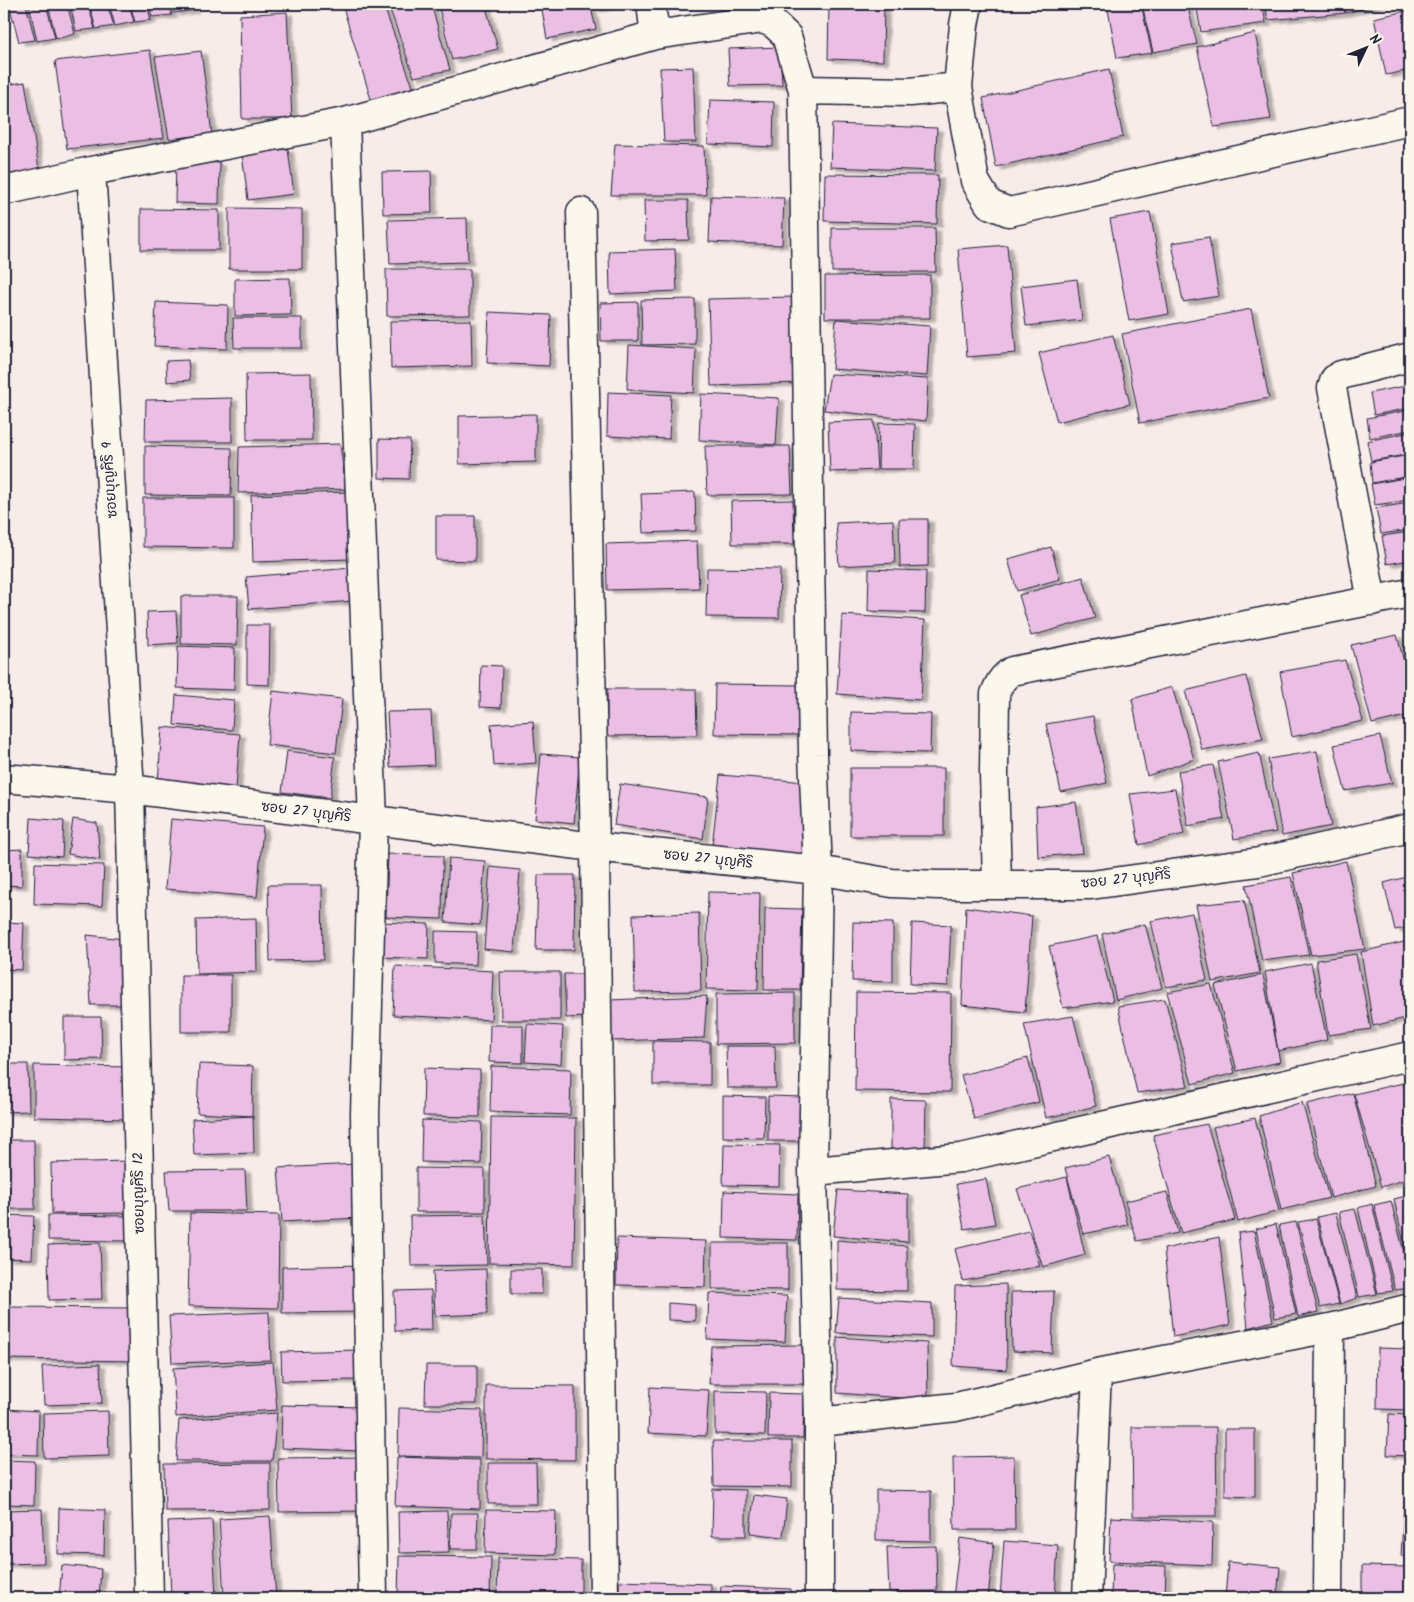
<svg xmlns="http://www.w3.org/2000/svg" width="1414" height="1602" font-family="Kalam,'Playpen Sans Thai',sans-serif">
<defs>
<filter id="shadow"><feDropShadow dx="5.5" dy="3" stdDeviation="1" flood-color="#0004"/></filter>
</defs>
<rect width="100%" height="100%" fill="#f8ecea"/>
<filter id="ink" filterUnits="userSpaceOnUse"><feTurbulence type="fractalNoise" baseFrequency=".02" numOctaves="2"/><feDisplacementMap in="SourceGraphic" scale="10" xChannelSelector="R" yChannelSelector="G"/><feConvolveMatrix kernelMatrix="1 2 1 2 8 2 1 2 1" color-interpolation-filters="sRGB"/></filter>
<g filter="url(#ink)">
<path fill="#ebbee3" stroke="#22223b" filter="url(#shadow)" d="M9,4h17l9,36 -16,2z
M29,4h17l9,34 -18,3z
M48,4h19l8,30 -19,5z
M70,4h18l7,25 -19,2z
M89,4h18l7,22 -18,3z
M109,4h20l5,18 -19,4z
M130,4h17l4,16 -16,2z
M149,4h20l3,11 -20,2z
M171,4h20l2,6 -19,3z
M342,4h41l31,86 -41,16z
M388,4h43l19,66 -36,7z
M438,4h47l13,45 -46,11z
M541,4h49l6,25 -49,10z
M594,4h25l-24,5z
M829,4h55l-1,57 -55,-2z
M1107,4h34l11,49 -35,5z
M1142,4h45l10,40 -44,8z
M1196,4h66l4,19 -65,9z
M1265,4h78l2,9 -77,7z
M1344,4h36l-34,9z
M1410,10v60l-24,5 -12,-57z
M287,12l5,107h-50l-2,-104z
M1255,33l16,86 -57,8 -17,-80z
M780,47l2,38 -52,1 -2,-37z
M150,50l14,88 -97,11 -12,-88z
M201,51l11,83 -43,5 -14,-82z
M693,67l3,75h-32l-4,-74z
M1109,69l14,68 -127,30 -13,-69z
M25,82l14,87 -35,6v-90z
M710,100l64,2 -1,45 -65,-3z
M832,124l105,4 -2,43 -105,-4z
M615,144l89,2 2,49h-95z
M288,149l6,45 -46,6 -6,-46z
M176,161l44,2 -1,41 -44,-1z
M431,171l1,42 -49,1 -1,-42z
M825,174l113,1 -1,49 -113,-3z
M711,196l73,2 -2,47 -73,-3z
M644,200h44l1,40 -44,1z
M229,208l73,1v60h-73z
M141,209l78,1v40h-78z
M1150,212l19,102 -40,7 -19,-102z
M467,218l1,44 -78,2 -2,-44z
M832,228h103l1,44h-104z
M1209,237l10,59 -36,6 -11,-59z
M1007,245l9,108 -49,4 -9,-108z
M675,249l2,42 -67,3 -1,-43z
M386,269h84v46l-83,1z
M930,275v43h-105v-42z
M290,278l1,37 -56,1v-37z
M1077,279l5,41 -56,6 -5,-40z
M795,297l4,86 -88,3 -3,-87z
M695,299v45l-53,1 -1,-45z
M156,302l72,3 -1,44 -73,-3z
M638,302v39h-37l-1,-38z
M1251,309l18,89 -129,25 -18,-89z
M489,312l62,3 -2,51 -62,-3z
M233,318h69v30h-68z
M836,319l94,7 -3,50 -95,-7z
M471,320l1,46 -81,2 -1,-47z
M1113,335l17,69 -73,18 -18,-69z
M629,345l67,4 -2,44 -67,-4z
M188,360l2,20 -23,2 -1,-21z
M311,373l1,67h-65l-1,-66z
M830,374l98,5 -2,42 -102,-11z
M1410,385v23l-36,7 -4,-22z
M608,392l63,3 -2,44 -62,-3z
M701,394l78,4 -3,47 -77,-5z
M232,398v44h-87l1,-42z
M1410,410v20l-40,8 -3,-20z
M536,414v48l-77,2v-48z
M874,420l3,50 -47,2 -2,-50z
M879,423l36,1 -1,45h-36z
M1410,432v22l-39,7 -4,-20z
M379,439l31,1 -1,39 -30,-1z
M340,444l6,45 -108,4 1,-46z
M145,446l87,2 -1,48 -86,-1z
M705,446h85l2,48 -85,1z
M1410,455v21l-38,7 -2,-21z
M1410,477v23l-35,5 -4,-21z
M348,492l2,67 -97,3 -2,-67z
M695,492l1,39 -53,2 -2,-39z
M143,498h91v50l-91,-1z
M793,500l1,44h-62l-1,-43z
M1410,503v27l-29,4 -5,-26z
M436,516h39v45l-39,-1z
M899,519h29v47l-28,1z
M893,520l2,43 -56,3 -3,-43z
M1410,532v28l-23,4 -5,-28z
M697,541l2,47 -92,2 -1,-46z
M1051,547l9,32 -43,12 -9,-32z
M351,568l3,33 -105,8 -3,-32z
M707,568l73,1 -1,49 -73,-1z
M869,569l57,2 -1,42 -57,-2z
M1083,577l12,41 -64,18 -12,-41z
M181,596h57l-1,49 -56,-1z
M176,611l2,32 -30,2 -1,-33z
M842,615l83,5 -4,80 -84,-6z
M247,625h23l-1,60 -22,-1z
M1410,630v25l-4,-24z
M1397,635l13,50v30l-38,9 -21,-79z
M178,646l57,2 -1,42 -57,-2z
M1345,660l18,61 -71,16 -12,-65z
M481,665l21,1 -1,42 -21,-1z
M1246,676l17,63 -61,11 -17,-59z
M715,684l87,1v50l-88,-1z
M1172,687l22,72 -47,17 -15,-77z
M607,689h89l1,46 -90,1z
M273,691l69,8 -6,54 -69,-8z
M176,695l58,5 -2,30 -58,-5z
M431,711l3,54 -44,2 -3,-55z
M851,712l80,2 -1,39 -79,-2z
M1093,716l14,67 -46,9 -15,-68z
M533,721l3,42 -42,3 -3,-42z
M162,727l78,7 -4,55 -78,-7z
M1380,736l12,47 -47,8 -11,-46z
M287,751l48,6 -5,41 -48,-6z
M1317,751l14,75 -49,10 -14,-77z
M1259,753l17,79 -42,7 -16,-77z
M541,754l39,3 -6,66 -39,-4z
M1213,765l11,54 -36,7 -10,-55z
M850,768h94v68h-94z
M720,775l87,7 -5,77 -90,-13z
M620,784l88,13 -5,42 -89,-14z
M1175,789l9,45 -45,11 -9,-51z
M1076,802l7,51 -45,4 -2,-50z
M31,818l33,3 -2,36 -33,-3z
M73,819l24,4 3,37 -32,-6z
M171,819l92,8 -6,70 -92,-8z
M22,849v37l-18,-1v-35z
M388,854l55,2 -1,63 -56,-2z
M449,858l36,3 -5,64 -35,-3z
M1346,861l19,88 -54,6 -18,-82z
M35,863l69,2 -2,41 -68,-2z
M490,867l30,3 -6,82 -30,-3z
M538,875h37l-1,75h-38z
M1410,876v51l-15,3 -11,-47z
M1291,877l18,78 -47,6 -16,-76z
M268,885h54l1,75 -53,1z
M708,892l52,1 -2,97 -52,-1z
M1244,900l16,73 -48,9 -16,-77z
M966,907l66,9 -7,96 -63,-7z
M765,908l37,1 -2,81h-36z
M699,913l2,78 -66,1 -2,-77z
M1192,913l15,67 -41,7 -15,-66z
M256,918l1,54 -60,2 -1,-54z
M4,922l20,1 -2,47 -18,-1z
M383,922l46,2 -1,35 -46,-2z
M853,922l40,1v59l-41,-1z
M912,923l39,2 -3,61 -38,-2z
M1145,924l17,64 -46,12 -14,-66z
M435,931l42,1 -1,33 -41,-2z
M87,935l37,4v66h-33z
M1097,936l16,65 -50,7 -14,-62z
M1408,941l2,11v65l-37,9 -12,-74z
M1356,954l15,75 -43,6 -12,-75z
M1311,963l16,77 -49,11 -13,-79z
M395,966l98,5 -2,49 -98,-5z
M500,972h60v48h-59z
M564,974h21l1,43 -20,1z
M181,975h50v57h-50z
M1263,975l17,87 -43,9 -22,-86z
M1211,984l24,89 -43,11 -25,-92z
M856,992l95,1 -1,99 -95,-1z
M795,993v50l-79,1v-50z
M707,996l-3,42 -92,3 -3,-41z
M1165,999l23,87 -51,7 -19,-87z
M1073,1016l23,90 -50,12 -22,-94z
M64,1017h37l1,42 -38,1z
M527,1024l36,2 -2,38 -36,-2z
M490,1025h33v38l-34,-1z
M653,1041l57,1v43h-57z
M726,1046h49l1,42h-49z
M1028,1058l11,44 -65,17 -13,-44z
M4,1064h24l1,47 -25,1z
M199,1064l54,2 -1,50 -55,-3z
M34,1065l95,2 -1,52 -94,-2z
M491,1066l80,3 -1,46 -80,-3z
M424,1068l56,2v47l-57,-1z
M1403,1083l7,22v73l-29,9 -27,-93z
M1353,1093l23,93 -45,12 -24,-94z
M723,1096l42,1 -1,41 -41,-1z
M768,1096l36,1 1,44h-37z
M891,1099l35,1 -1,50 -34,-1z
M1302,1102l27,96 -48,12 -22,-94z
M253,1116l1,37 -60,2 -2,-36z
M491,1117l85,1 -2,147 -85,-2z
M1255,1118l24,93 -41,11 -25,-95z
M422,1120l60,2 -1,42 -60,-2z
M1207,1124l28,96 -54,13 -28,-98z
M4,1140h30l1,69h-31z
M724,1144l56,1 -1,41 -56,-1z
M1109,1157l19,68 -45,9 -18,-66z
M129,1161l2,52 -79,1 -1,-51z
M356,1164l3,54 -77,4 -4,-54z
M416,1168l69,1v43h-69z
M245,1170l2,41h-78l-3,-40z
M1067,1177l18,78 -42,12 -26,-78z
M986,1179l9,45 -31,5 -8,-45z
M838,1190l70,4v48l-75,-6z
M724,1191l74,3 -1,46 -74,-2z
M1167,1192l11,41 -41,8 -12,-40z
M1410,1195v76l-16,-72z
M1391,1201l19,76v11l-15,2 -21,-85z
M1372,1204l21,87 -15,2 -20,-85z
M1355,1209l22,85 -18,3 -20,-85z
M190,1213l89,2 -1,93 -90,-2z
M1336,1213l21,85 -17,6 -23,-87z
M4,1215l30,1 -2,43 -28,-1z
M48,1215l79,1v25l-79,-1z
M485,1215l2,50 -76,1 -1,-50z
M1316,1219l23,85 -19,4 -22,-86z
M1296,1222l22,90 -20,5 -19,-92z
M1276,1224l20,90 -21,4 -19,-89z
M1029,1231l11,35 -77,15 -8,-32z
M1254,1231l19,90 -25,7 -10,-95z
M1219,1237l11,88 -57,12 -9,-88z
M617,1238l89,3 -1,46 -89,-2z
M837,1240l70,6v45l-70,-1z
M100,1243l2,56 -53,1 -1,-55z
M712,1243h76v47l-76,-1z
M361,1265l2,47 -81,1v-46z
M486,1269l1,45 -52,2 -2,-45z
M511,1269h31v25h-31z
M1006,1284l1,86 -54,-4 2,-80z
M431,1290l1,40 -37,1 -1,-40z
M1054,1291l-2,62 -40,-2 -1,-59z
M709,1293l78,3 -2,46 -78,-3z
M839,1298l93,5v34l-96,-4z
M668,1303l27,2v16l-27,-1z
M4,1307l133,1v53l-133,-2z
M269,1312l2,48 -99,3 -3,-47z
M837,1337l90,6 1,57 -91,-7z
M802,1345l2,39h-95l2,-38z
M1378,1348l32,1v61l-33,-1z
M359,1350l1,30 -78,1 -1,-29z
M273,1362l4,48 -101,7 -3,-49z
M100,1364l2,39 -58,2 -2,-39z
M426,1365h51v39h-52z
M486,1385l89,1v74l-89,-1z
M650,1387l59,3 -3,46 -58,-3z
M715,1391l51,1 -1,43 -50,-1z
M769,1393l35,1 -1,44h-35z
M282,1405l79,2 -1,44 -79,-3z
M399,1408l83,2 -1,48 -83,-2z
M4,1409l35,2 -1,44 -34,-1z
M108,1411l1,45 -65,2 -1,-45z
M277,1413l-5,48h-96l3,-41z
M1389,1414l21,1v41l-23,-1z
M1132,1427h84l1,89h-84z
M1225,1429h30v68l-30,-1z
M713,1441h79v46l-78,-1z
M1014,1456l1,74h-61l-1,-73z
M360,1457l1,54 -82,1 -1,-54z
M397,1457l83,3v49l-85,-3z
M4,1460l31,1 -1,44 -30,-1z
M270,1463v47l-105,1 -1,-47z
M488,1463h48l1,41h-49z
M713,1489l33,1v46h-34z
M876,1490l55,1v50l-55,-1z
M754,1495l33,4 -4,38 -33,-4z
M1404,1506l6,1v50l-9,-1z
M59,1508l46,2 -1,45 -46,-1z
M42,1509l2,54 -40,1v-54z
M486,1510l70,1 -1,44 -70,-2z
M447,1511l2,41 -50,1 -1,-41z
M451,1513h27l-1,36h-27z
M270,1516l6,82h-52l-5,-79z
M1111,1517l102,5 -1,43 -103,-4z
M212,1520l4,78h-45l-3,-76z
M960,1538l34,5 -6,55h-35z
M1004,1541l54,4 -3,53h-55z
M936,1546l1,45 -48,1 -2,-45z
M399,1556l92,1 -1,41h-92z
M498,1558l83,2v38h-84z
M1228,1562l52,5 -3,31h-52z
M1112,1564l54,2 -1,32h-54z
M62,1565l39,4 -2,29h-40z
M1362,1566l48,1v31h-48z
M619,1581l92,3v14h-92z
M721,1586l70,3 -1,9h-70z"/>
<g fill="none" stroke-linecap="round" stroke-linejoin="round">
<g stroke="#22223b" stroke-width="31">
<path id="minor" d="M651,4l4,31
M958,87l17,94 14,23 20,8 401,-91
M803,90l10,664 5,116 -5,301 6,251v176
M345,122l28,698 -8,294 8,484
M91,171l39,618 19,809
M4,191l87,-20 254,-49 310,-87 108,-16 11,5 13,12 16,54 107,2 48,-5 6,-62 4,-21
M581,212l14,635 9,751
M1372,601l-40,-213 3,-9 6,-4 69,-18
M4,778l126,11 243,31 222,27 223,23 74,13 46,2h153l168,-23 151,-34
M997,884l-3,-111 1,-79c4,-11 8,-17 17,-23l398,-78
M813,1171l148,-13 449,-102
M819,1422l137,-15 141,-34 233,-45 80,-20
M1087,1598l10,-225
M1328,1598l2,-270"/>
</g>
<use href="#minor" stroke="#fbf7ec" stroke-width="28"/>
</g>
</g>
<g text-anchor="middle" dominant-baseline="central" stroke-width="5" stroke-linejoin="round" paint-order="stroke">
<g font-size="14" fill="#22223b" stroke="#fbf7ec">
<text transform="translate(110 480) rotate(-94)">ซอยบุญศิริ 9</text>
<text transform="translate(306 812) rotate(7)">ซอย 27 บุญศิริ</text>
<text transform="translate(708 859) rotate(6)">ซอย 27 บุญศิริ</text>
<text transform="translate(1126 879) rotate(-6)">ซอย 27 บุญศิริ</text>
<text transform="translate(139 1193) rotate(-91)">ซอยบุญศิริ 12</text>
</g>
</g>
<rect width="1414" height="1602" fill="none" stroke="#fbf7ec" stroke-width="20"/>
<rect x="10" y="10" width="1394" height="1582" fill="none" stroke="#22223b" stroke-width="2" filter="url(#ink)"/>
<g transform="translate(1366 48) rotate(47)" stroke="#fbf7ec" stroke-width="4" paint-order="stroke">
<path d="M0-4L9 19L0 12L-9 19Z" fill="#22223b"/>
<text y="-8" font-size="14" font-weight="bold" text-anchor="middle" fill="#22223b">N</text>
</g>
</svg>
